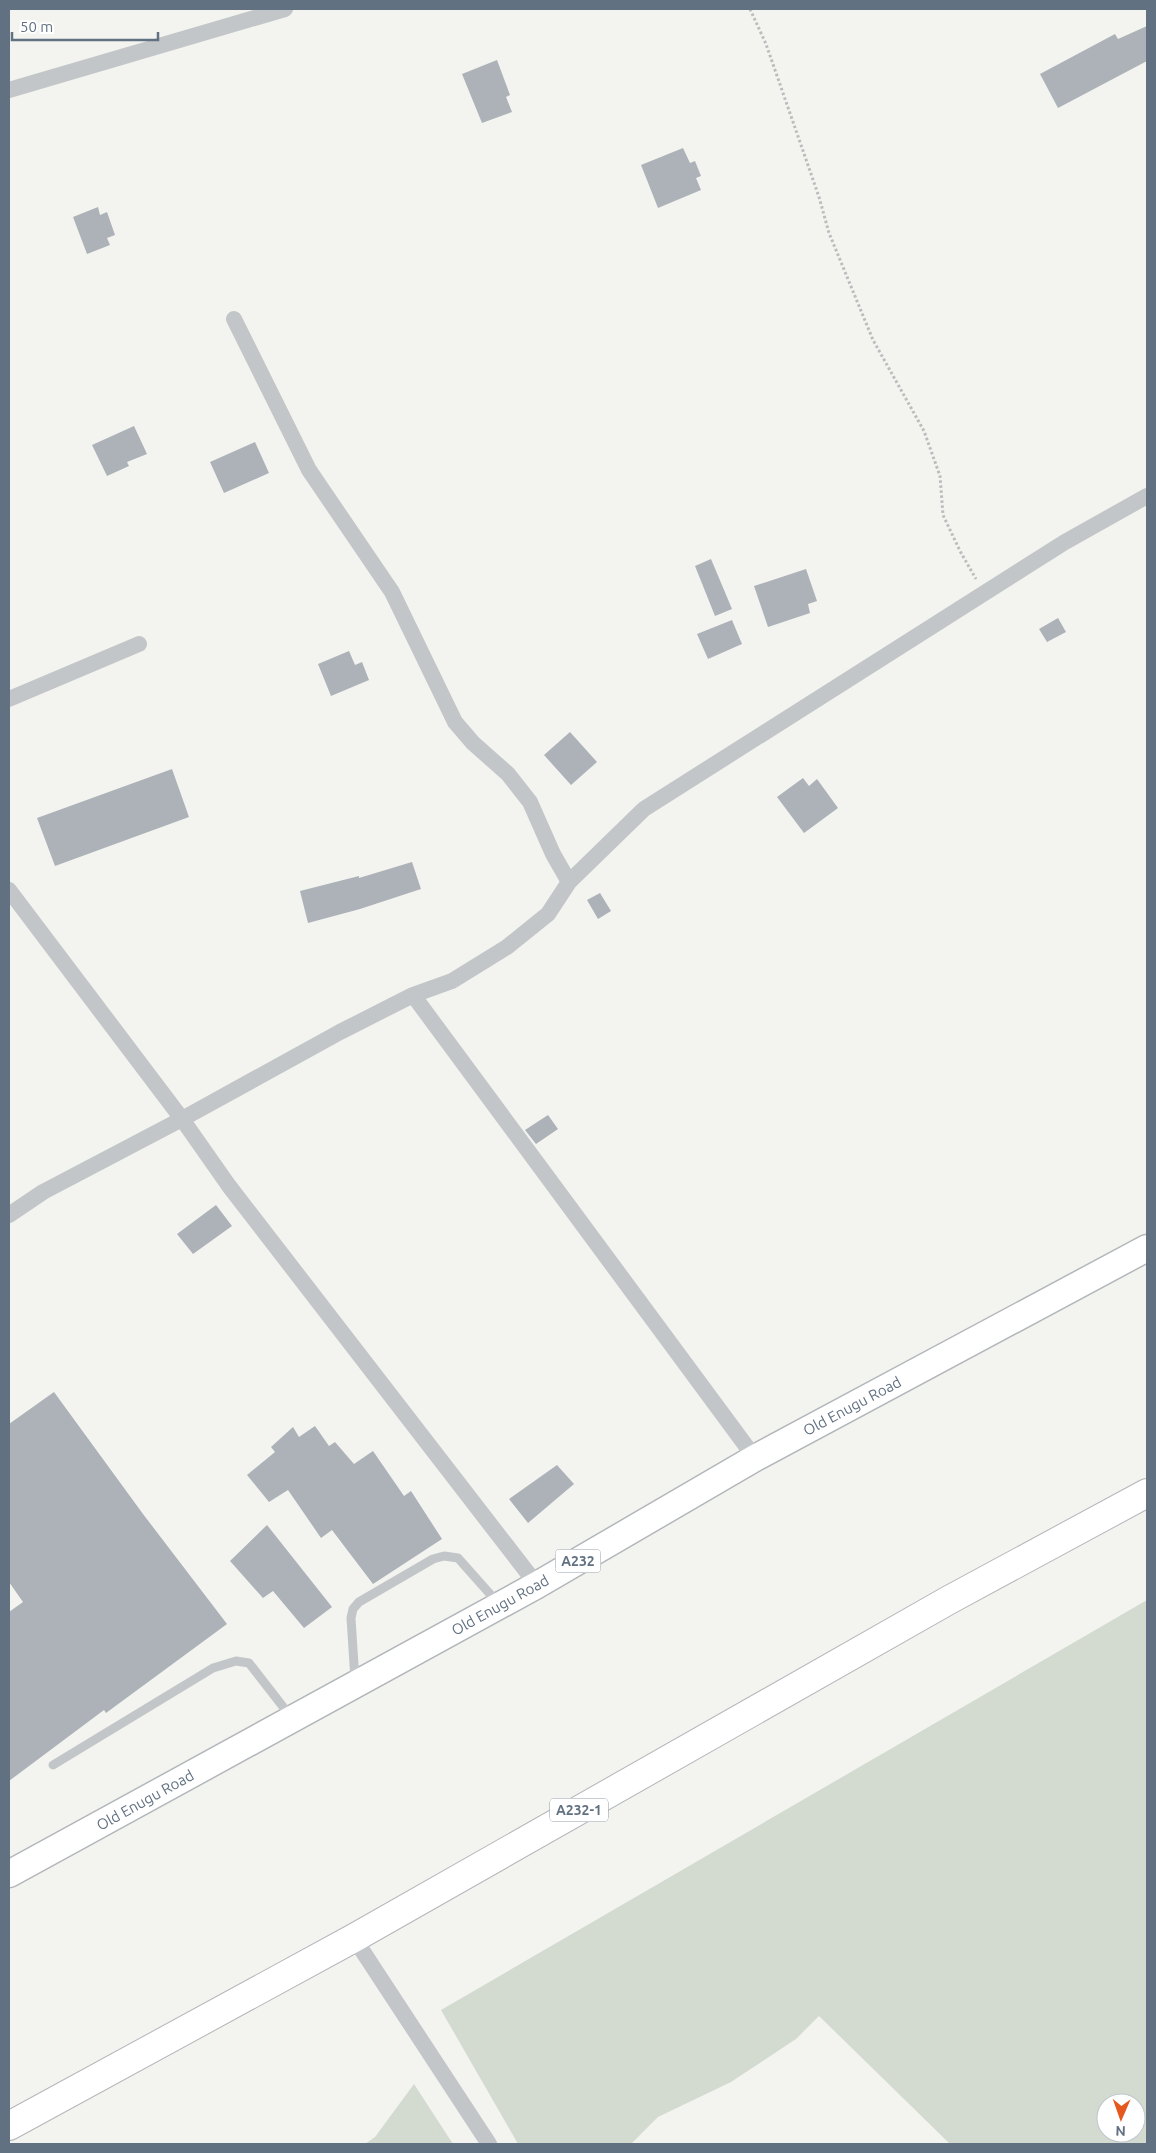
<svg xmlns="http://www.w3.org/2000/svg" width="1156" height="2153" font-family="Ubuntu,sans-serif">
<rect width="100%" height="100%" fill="#f3f4ef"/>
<path fill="#d3dbd0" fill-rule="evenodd" d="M1147,1600v544h-197l-131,-128 -23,23 -65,43 -73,35 -27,27h-113l-77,-134zM1106,2103h30v30h-30z
M414,2084l39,60h-88l10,-7z"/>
<path fill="#acb2b8" d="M1147,26v35l-89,47 -18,-34 75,-40 3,5z
M497,60l13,35 -4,2 6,15 -30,11 -20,-49z
M683,148l7,15 5,-2 6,15 -5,2 5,12 -43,18 -17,-43z
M98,207l2,8 7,-3 8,23 -8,3 3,7 -23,9 -14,-37z
M134,426l13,28 -20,8 2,4 -22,10 -15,-31z
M255,442l14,31 -45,20 -14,-31z
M711,559l21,50 -17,7 -20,-50z
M806,569l11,32 -9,3 2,9 -42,14 -14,-41z
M1058,618l8,14 -19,10 -8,-13z
M732,620l10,24 -34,15 -11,-25z
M349,651l6,14 7,-3 7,18 -38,16 -13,-32z
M570,732l27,30 -26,23 -27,-30z
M172,769l17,48 -134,49 -18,-48z
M803,778l6,8 8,-7 21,29 -34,25 -27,-36z
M412,862l9,27 -61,20 -52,14 -8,-32 59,-15v2z
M600,893l11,18 -13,8 -11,-19z
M548,1115l10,14 -22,15 -11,-14z
M216,1205l16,21 -39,28 -16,-20z
M54,1392l89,122 84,110 -121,89 -2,-3 -95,71v-169l14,-10 -14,-20v-158z
M315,1426l14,20 6,-4 19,22 19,-13 31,45 7,-5 31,48 -69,45 -41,-54 -11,8 -33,-48 -19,12 -22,-27 28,-23 -4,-5 22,-20 6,10z
M557,1465l17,19 -46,39 -19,-24z
M267,1525l65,82 -28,21 -31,-37 -10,7 -33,-37z"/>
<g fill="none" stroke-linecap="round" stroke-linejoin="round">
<g stroke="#b3b7bb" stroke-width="29">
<path id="primary" d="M9,1874l528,-289 218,-127 392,-210"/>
</g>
<g stroke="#b3b6b9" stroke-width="30">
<path id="highway" d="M9,2126l345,-188 595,-338 198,-107"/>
</g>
<path stroke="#babcbe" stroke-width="3" stroke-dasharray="2.5 2.5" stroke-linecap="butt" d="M750,9l16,35 53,153 10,36 44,107 51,91 16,45 3,39 17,36 16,28"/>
<path stroke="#c3c6c9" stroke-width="9" d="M355,1680l-4,-62 2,-9 6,-7 74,-43 11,-3 14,2 40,45
M53,1765l160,-97 23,-7 13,2 42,54"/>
<path stroke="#c3c6c9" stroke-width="16" d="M9,90l276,-81
M234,319l75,151 83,122 63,130 18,21 35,31 22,28 23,52 16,28
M9,699l130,-55
M9,890l173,229 47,67 308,399
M413,995l342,463
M9,1215l34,-23 139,-73 158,-87 73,-37 39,-14 55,-34 41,-33 21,-32 75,-73 421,-267 82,-46
M354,1938l135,206"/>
<use href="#primary" stroke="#fff" stroke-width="26"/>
<use href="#highway" stroke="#fff" stroke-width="28"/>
</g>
<g text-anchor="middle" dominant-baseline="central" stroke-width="5" stroke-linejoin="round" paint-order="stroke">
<g fill="#fff" stroke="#919ca7" stroke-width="1">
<rect x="555.5" y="1549.5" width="45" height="23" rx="4"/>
<rect x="550" y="1798.5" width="58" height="23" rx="4"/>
</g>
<g font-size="14" font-weight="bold" fill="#627181">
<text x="578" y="1561">A232</text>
<text x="579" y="1810">A232-1</text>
</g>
<g font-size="15" fill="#627181" stroke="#fff">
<text transform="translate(852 1406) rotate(-28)">Old Enugu Road</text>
<text transform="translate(500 1605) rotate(-29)">Old Enugu Road</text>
<text transform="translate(145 1800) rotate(-29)">Old Enugu Road</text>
</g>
</g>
<rect width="1156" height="2153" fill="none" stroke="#627181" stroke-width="20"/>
<g transform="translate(1121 2118) rotate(182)"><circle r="24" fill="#ffffff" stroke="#c0c6cd"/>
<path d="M0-4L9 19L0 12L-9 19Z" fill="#e5591e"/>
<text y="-8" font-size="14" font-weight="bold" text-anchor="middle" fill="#627181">N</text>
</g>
<path d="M12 32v8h146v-8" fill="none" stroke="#627181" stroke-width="2.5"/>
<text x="20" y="32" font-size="15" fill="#627181" stroke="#ffffff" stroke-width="4" paint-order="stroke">50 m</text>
</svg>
